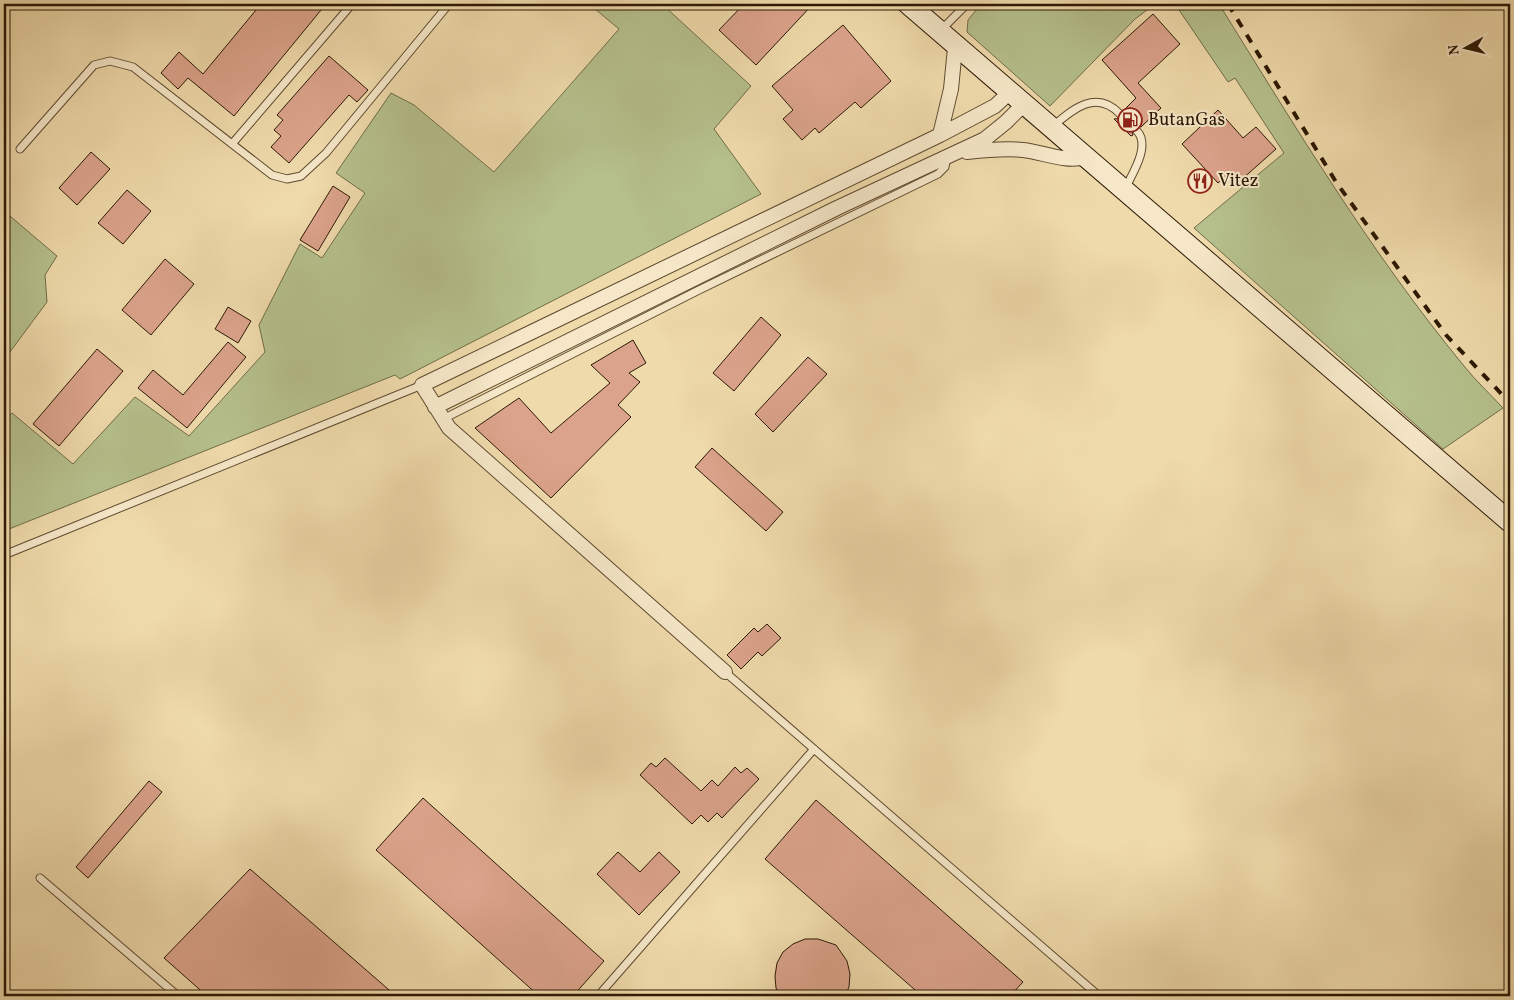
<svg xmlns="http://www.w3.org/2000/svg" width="1514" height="1000" font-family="Vollkorn,serif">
<rect width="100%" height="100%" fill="#efdaab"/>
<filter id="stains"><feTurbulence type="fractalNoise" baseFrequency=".004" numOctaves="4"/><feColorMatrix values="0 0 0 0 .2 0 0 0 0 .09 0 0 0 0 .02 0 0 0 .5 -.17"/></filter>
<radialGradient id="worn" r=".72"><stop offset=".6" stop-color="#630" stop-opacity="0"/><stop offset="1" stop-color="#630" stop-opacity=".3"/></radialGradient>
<path fill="#b5c08c" stroke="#706c48" d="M589,4h73l89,82 -37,43 47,65 -361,185 -5,-4 -391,156v-110l8,-8 61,51 62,-67 54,39 76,-84 -6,-27 41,-81 22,14 43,-65 -29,-20 55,-80 23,12 80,67 125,-143z
M981,4h174l-20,15 -85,87 -83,-74 1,-12z
M1175,4h44c77,124 152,249 245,362 12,15 26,28 39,42l-60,41 -249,-221 90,-75 -49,-75 -7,4z
M4,211l53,45 -12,19 2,27 -43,58z"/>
<path fill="#dba38b" stroke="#2c1905" d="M261,4h65l-92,112 -46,-38 -10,11 -17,-16 18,-21 24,22z
M744,4h69l-57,61 -37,-35z
M1153,14l27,30 -42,39 23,25 -20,19 -4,-1 -3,1 -2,4 1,4 -2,1 -17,-17 10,-1 1,-4 -1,-4 12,-12 -34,-38z
M843,25l48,56 -30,27 -6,-6 -36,31 -4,-5 -13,12 -19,-21 10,-9 -21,-24z
M329,56l39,34 -11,12 -8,-7 -60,68 -18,-16 10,-11 -7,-6 9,-10 -6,-5z
M1218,110l25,28 13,-11 20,22 -36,32 -8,-10 -14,12 -36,-39z
M91,152l19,17 -33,36 -18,-17z
M333,186l17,11 -32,54 -18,-11z
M127,190l24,21 -28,33 -25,-21z
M165,259l29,25 -43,51 -29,-25z
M228,307l23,14 -13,22 -23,-14z
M761,317l20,18 -47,56 -21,-18z
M633,340l13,23 -17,10 11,9 -22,23 13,12 -80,81 -76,-70 44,-30 32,35 59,-50 -19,-18z
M228,342l18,15 -59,71 -49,-40 15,-18 30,25z
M97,349l26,22 -64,75 -26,-22z
M808,357l19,17 -54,58 -18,-18z
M712,448l71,64 -17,19 -71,-64z
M767,624l14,14 -19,18 -4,-4 -17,17 -14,-14 27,-27 4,4z
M665,758l36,33 11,-11 6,6 17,-19 6,6 6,-5 12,11 -37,39 -5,-5 -9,9 -7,-7 -9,9 -52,-49 11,-12 5,4z
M149,781l13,11 -74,86 -12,-11z
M423,798l181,163 -31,35h-34l-163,-146z
M816,800l207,182 -13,14h-88l-157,-137z
M618,852l22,20 19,-20 21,20 -41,43 -42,-41z
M250,869l146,127h-189l-43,-38z
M805,939h13l18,6 11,16 3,13 -1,13 -4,9h-65l-4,-8 -1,-12 2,-13 6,-11 10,-8z"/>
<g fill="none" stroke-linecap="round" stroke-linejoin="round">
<g stroke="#5d492e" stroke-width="9">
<path id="lane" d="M940,31l27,-27
M1052,127c21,-18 44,-38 68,-13
M232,144l120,-140
M20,149l74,-84 16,-4 23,6 139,108 15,4 14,-3 25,-23 123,-149
M1125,189c7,-15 26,-43 12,-58
M443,419l256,-129 239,-116 7,-7 2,-10
M4,555l418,-170
M725,672l374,324
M40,878l138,118
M598,996l216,-247"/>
</g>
<g stroke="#5d492e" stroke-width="16">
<path id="street" d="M940,135l11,-46 4,-41 -1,-5
M967,152c18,-2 38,-4 56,-2 20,2 42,13 63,7
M435,407l402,-199 148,-69 21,-17 18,-18
M725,672l-276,-244 -27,-43 518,-250 55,-29 15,-14"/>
</g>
<g stroke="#2c1905" stroke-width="22">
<path id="secondary" d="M908,4l602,518"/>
</g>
<use href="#lane" stroke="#f5e7c8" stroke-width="7"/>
<use href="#street" stroke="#f5e7c8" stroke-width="14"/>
<use href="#secondary" stroke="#f5e7c8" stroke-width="20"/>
<path stroke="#2c1905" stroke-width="4" stroke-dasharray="9 9" stroke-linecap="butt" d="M1228,4l108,178 110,153 64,68"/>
</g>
<defs>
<g id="fuel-ring" transform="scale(1.25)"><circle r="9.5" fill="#f5e7c8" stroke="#8f2418" stroke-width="1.5"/><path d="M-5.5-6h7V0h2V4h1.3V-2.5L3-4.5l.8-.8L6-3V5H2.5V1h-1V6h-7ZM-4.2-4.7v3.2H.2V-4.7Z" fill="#8f2418"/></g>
<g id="restaurant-ring" transform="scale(1.25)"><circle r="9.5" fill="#f5e7c8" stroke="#8f2418" stroke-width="1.5"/><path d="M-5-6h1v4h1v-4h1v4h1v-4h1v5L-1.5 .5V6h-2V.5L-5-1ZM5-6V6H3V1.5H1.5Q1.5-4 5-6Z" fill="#8f2418"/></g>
</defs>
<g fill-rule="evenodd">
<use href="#fuel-ring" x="1130" y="120"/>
<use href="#restaurant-ring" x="1200" y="181"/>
</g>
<g text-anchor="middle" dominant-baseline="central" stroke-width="4" stroke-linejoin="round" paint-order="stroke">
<g font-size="18" fill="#2c1905" stroke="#f5e7c8" text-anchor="start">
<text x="1148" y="120">ButanGas</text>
<text x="1218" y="181">Vitez</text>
</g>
</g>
<rect width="1514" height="1000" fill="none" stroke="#efdaab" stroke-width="20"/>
<rect x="5" y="5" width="1504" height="990" fill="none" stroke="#2c1905" stroke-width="2.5"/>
<rect x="10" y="10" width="1494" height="980" fill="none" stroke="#2c1905"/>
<g transform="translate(1466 48) rotate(262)" stroke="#f5e7c8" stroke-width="4" paint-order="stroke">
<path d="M0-4L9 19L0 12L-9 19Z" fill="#2c1905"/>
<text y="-8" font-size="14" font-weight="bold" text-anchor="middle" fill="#2c1905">N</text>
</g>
<rect width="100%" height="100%" filter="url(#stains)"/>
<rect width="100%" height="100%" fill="url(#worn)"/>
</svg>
